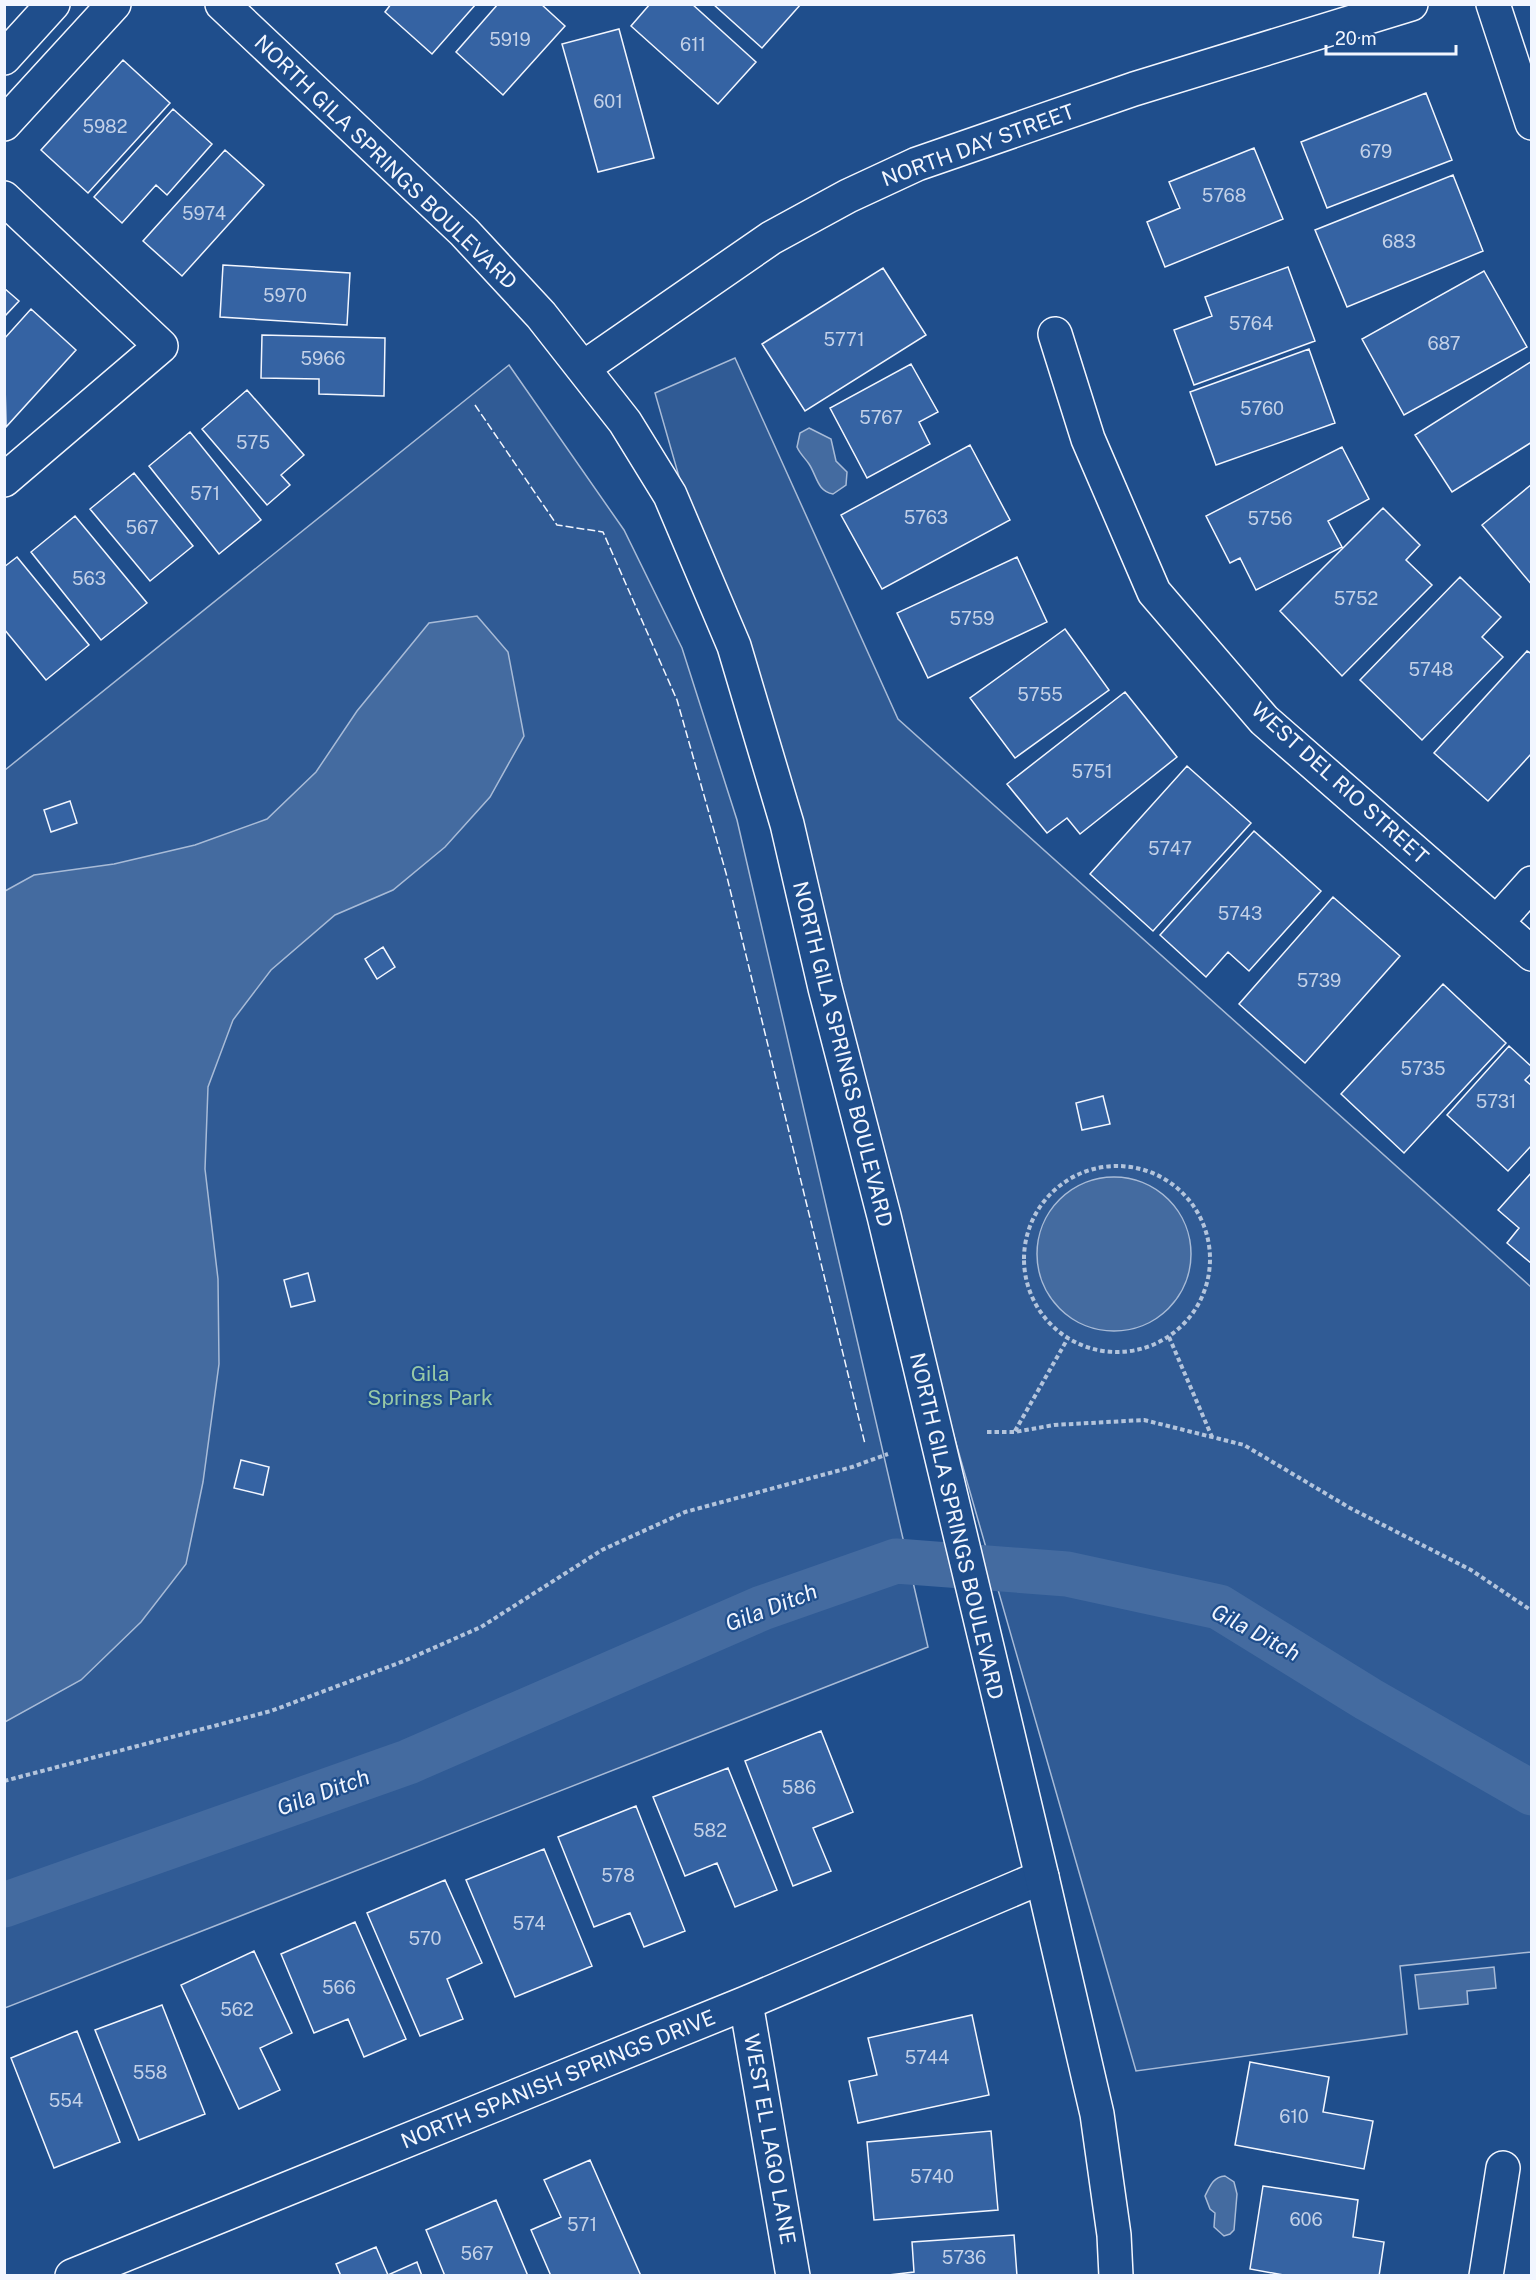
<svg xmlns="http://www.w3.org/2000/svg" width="1536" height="2280" font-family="'Public Sans',sans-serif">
<rect width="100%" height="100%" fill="#1f4e8c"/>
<path fill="#305b95" stroke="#a8bbd7" stroke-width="1.5" d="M735,358l163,361 633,568v665l-131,14 7,68 -271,37 -481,-1678z
M509,365l115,165 58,118 55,172 191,827 -923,361v-1238z"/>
<path fill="#446ba0" stroke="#a8bbd7" stroke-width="1.5" d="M809,428l22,11 5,22 11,11 -1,13 -13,9c-16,-3 -16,-18 -24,-30 -4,-6 -9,-10 -12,-17l3,-14z
M477,616l31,36 16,84 -34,61 -45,50 -52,43 -58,25 -64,55 -38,50 -25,67 -3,82 13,110 1,85 -16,118 -17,82 -45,58 -60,58 -76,42v-831l29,-16 80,-11 81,-19 72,-26 49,-47 41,-61 72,-88z
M1037 1254a77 77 0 1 1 154 0a77 77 0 1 1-154 0Z
M1494,1967l2,21 -29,3 1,13 -49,5 -4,-34z
M1225,2176l9,6 3,12 -3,36 -4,4 -6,2 -10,-9 1,-14 -5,-4 -5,-13c5,-10 8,-19 20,-20z"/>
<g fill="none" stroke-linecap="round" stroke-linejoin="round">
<path stroke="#446ba0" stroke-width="45" d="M4,1905l404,-143 354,-154 134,-47 171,13 152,33 149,92 164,94"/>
</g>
<path fill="#3563a3" stroke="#f2f6ff" stroke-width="1.5" d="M391,4h85l-44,50 -47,-42z
M498,4h43l24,22 -62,69 -47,-43z
M650,4h42l64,58 -38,42 -87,-78z
M713,4h88l-39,44z
M619,29l35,129 -56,14 -36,-128z
M123,60l47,43 -82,90 -47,-43z
M1426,93l26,67 -125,48 -26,-66z
M173,109l39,35 -45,51 -11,-10 -34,38 -28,-26z
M1254,148l29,71 -118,48 -18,-45 33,-14 -11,-26z
M225,150l39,35 -82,91 -39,-35z
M1453,175l30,76 -136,56 -32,-77z
M223,265l127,8 -3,52 -127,-8z
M1288,267l27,74 -121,44 -20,-55 38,-14 -7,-19z
M883,268l43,67 -121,76 -43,-67z
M1484,271l43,76 -123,68 -42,-76z
M4,288l15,13 -15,16z
M31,309l45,41 -70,77 -2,-88z
M262,335l123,3 -1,58 -65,-2v-15l-58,-1z
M1309,349l26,74 -119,42 -26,-73z
M1532,361v81l-80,50 -37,-57z
M911,364l27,48 -19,10 11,22 -63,34 -37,-70z
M247,390l57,65 -23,20 9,10 -23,20 -65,-76z
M190,432l71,88 -42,34 -70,-88z
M970,445l40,75 -128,69 -41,-74z
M1342,447l27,52 -41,22 14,26 -86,43 -16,-32 -10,5 -24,-47z
M134,473l59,73 -43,35 -60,-72z
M1532,484v101l-50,-60z
M1383,508l37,37 -14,15 26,25 -90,91 -62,-65z
M75,516l72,87 -46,37 -70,-88z
M17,557l72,88 -43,35 -42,-51v-62z
M1017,557l30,65 -119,56 -31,-65z
M1460,577l41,40 -19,20 21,20 -81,83 -62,-60z
M1065,629l44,61 -94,68 -45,-60z
M1527,651l5,3v99l-44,48 -54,-48z
M1125,692l52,65 -97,77 -13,-16 -20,15 -40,-49z
M1187,766l64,57 -98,108 -63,-57z
M70,801l7,22 -26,9 -7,-22z
M1254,831l67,60 -72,80 -21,-19 -22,25 -46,-42z
M1333,897l67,59 -95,107 -66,-59z
M383,947l12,20 -18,12 -12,-20z
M1443,984l63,59 -102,110 -63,-59z
M1509,1046l23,21v6l-7,7 7,6v59l-24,26 -61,-56z
M1103,1096l7,28 -28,6 -6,-27z
M1532,1172v92l-25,-21 12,-15 -21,-18z
M308,1273l7,28 -24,6 -7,-27z
M241,1460l28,7 -6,28 -29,-7z
M821,1731l32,81 -40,16 18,43 -38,15 -48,-125z
M728,1768l49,122 -42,17 -18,-44 -32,13 -32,-79z
M636,1806l49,125 -41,16 -14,-34 -36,14 -36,-90z
M544,1849l48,117 -77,31 -49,-117z
M445,1880l37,83 -35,16 16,40 -43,17 -53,-123z
M355,1922l51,117 -42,18 -16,-38 -34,14 -33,-79z
M254,1951l38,82 -32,15 20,42 -41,19 -58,-124z
M162,2005l43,109 -66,26 -44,-110z
M972,2015l17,80 -131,28 -9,-42 28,-6 -9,-37z
M77,2031l43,111 -66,26 -43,-110z
M1250,2062l79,15 -6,35 50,9 -9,48 -129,-24z
M991,2131l7,79 -124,10 -7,-78z
M590,2160l51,116h-90l-20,-46 30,-13 -17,-37z
M1263,2186l95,14 -5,37 31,5 -5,34h-90l-39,-7z
M496,2200l32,76h-83l-19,-46z
M1014,2235l3,41h-137l34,-4 -2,-30z
M376,2247l12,28 29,-13 5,14h-81l-5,-12z"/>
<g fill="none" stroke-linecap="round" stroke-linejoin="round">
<g stroke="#f2f6ff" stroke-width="36">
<path id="minor" d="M1493,4l39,119
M4,58l49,-54
M4,124l110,-120
M4,198l157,148 -157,134
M1055,334l33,105 66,153 110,128 268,234
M1497,922l35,-39
M746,2003l47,273
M72,2276l674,-273 296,-126
M1486,2276l17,-108"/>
</g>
<g stroke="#f2f6ff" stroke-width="36">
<path id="tertiary" d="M222,4l242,228 77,83 84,107 45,73 64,151 53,178 38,164 59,228 158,661 55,237 17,121 2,41
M583,368l188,-130 77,-42 69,-32 217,-75 277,-85"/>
</g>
<path stroke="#b3c4dc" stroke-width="4" stroke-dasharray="4.5 3" stroke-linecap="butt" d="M1024 1259a93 93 0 1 1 186 0a93 93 0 1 1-186 0Z
M1169,1337l43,100
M1015,1431l53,-93
M987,1432h28l39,-7 90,-5 100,25 106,63 121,62 61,41
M4,1781l267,-70 133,-50 77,-34 121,-77 83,-38 167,-45 36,-13"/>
<use href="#minor" stroke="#1f4e8c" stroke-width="33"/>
<use href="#tertiary" stroke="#1f4e8c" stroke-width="33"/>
<path stroke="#f2f6ff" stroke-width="1.5" stroke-dasharray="8 3" stroke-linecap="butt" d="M475,405l82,120 46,7 74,168 49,173 139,571"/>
</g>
<g text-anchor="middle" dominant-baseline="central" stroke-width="4.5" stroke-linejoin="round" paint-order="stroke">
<g font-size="18" fill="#c3d1e8">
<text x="510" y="39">5919</text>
<text x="693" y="44">611</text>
<text x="608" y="101">601</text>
<text x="105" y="126">5982</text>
<text x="1376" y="151">679</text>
<text x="1224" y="195">5768</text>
<text x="204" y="213">5974</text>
<text x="1399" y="241">683</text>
<text x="285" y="295">5970</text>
<text x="1251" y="323">5764</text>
<text x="844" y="339">5771</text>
<text x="1444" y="343">687</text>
<text x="323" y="358">5966</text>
<text x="1262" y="408">5760</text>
<text x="881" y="417">5767</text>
<text x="253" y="442">575</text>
<text x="205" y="493">571</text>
<text x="926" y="517">5763</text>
<text x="1270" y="518">5756</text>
<text x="142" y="527">567</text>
<text x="89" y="578">563</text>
<text x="1356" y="598">5752</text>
<text x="972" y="618">5759</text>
<text x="1431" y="669">5748</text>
<text x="1040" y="694">5755</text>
<text x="1092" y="771">5751</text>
<text x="1170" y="848">5747</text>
<text x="1240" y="913">5743</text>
<text x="1319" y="980">5739</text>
<text x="1423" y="1068">5735</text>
<text x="1496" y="1101">5731</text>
<text x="799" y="1787">586</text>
<text x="710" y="1830">582</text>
<text x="618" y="1875">578</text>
<text x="529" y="1923">574</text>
<text x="425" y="1938">570</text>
<text x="339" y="1987">566</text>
<text x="237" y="2009">562</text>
<text x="927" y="2057">5744</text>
<text x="150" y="2072">558</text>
<text x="66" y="2100">554</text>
<text x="1294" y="2116">610</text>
<text x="932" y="2176">5740</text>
<text x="1306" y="2219">606</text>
<text x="582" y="2224">571</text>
<text x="477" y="2253">567</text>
<text x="964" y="2257">5736</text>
</g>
<g font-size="21" fill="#f2f6ff" stroke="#1f4e8c">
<text transform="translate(978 145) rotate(-20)">NORTH DAY STREET</text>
<text transform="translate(386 162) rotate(44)">NORTH GILA SPRINGS BOULEVARD</text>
<text transform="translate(1340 783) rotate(42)">WEST DEL RIO STREET</text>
<text transform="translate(843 1054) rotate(76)">NORTH GILA SPRINGS BOULEVARD</text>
<text transform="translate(957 1526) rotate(77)">NORTH GILA SPRINGS BOULEVARD</text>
<text transform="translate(558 2079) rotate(-22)">NORTH SPANISH SPRINGS DRIVE</text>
<text transform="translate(770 2139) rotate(80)">WEST EL LAGO LANE</text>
</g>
<g font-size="21" fill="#97c8a6" stroke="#1f4e8c">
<text x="430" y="1373">Gila<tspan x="430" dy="24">Springs Park</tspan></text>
</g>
<g font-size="22" font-style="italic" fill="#f2f6ff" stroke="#1f4e8c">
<text transform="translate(771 1607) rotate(-21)">Gila Ditch</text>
<text transform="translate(1256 1632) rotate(28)">Gila Ditch</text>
<text transform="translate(323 1792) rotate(-20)">Gila Ditch</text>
</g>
</g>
<rect width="1536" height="2280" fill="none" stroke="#f2f6ff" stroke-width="12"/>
<path d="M1326 45v9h130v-9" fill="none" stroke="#f2f6ff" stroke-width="3"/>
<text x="1335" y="45" font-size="18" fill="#f2f6ff" stroke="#1f4e8c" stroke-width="4.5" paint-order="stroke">20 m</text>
</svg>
